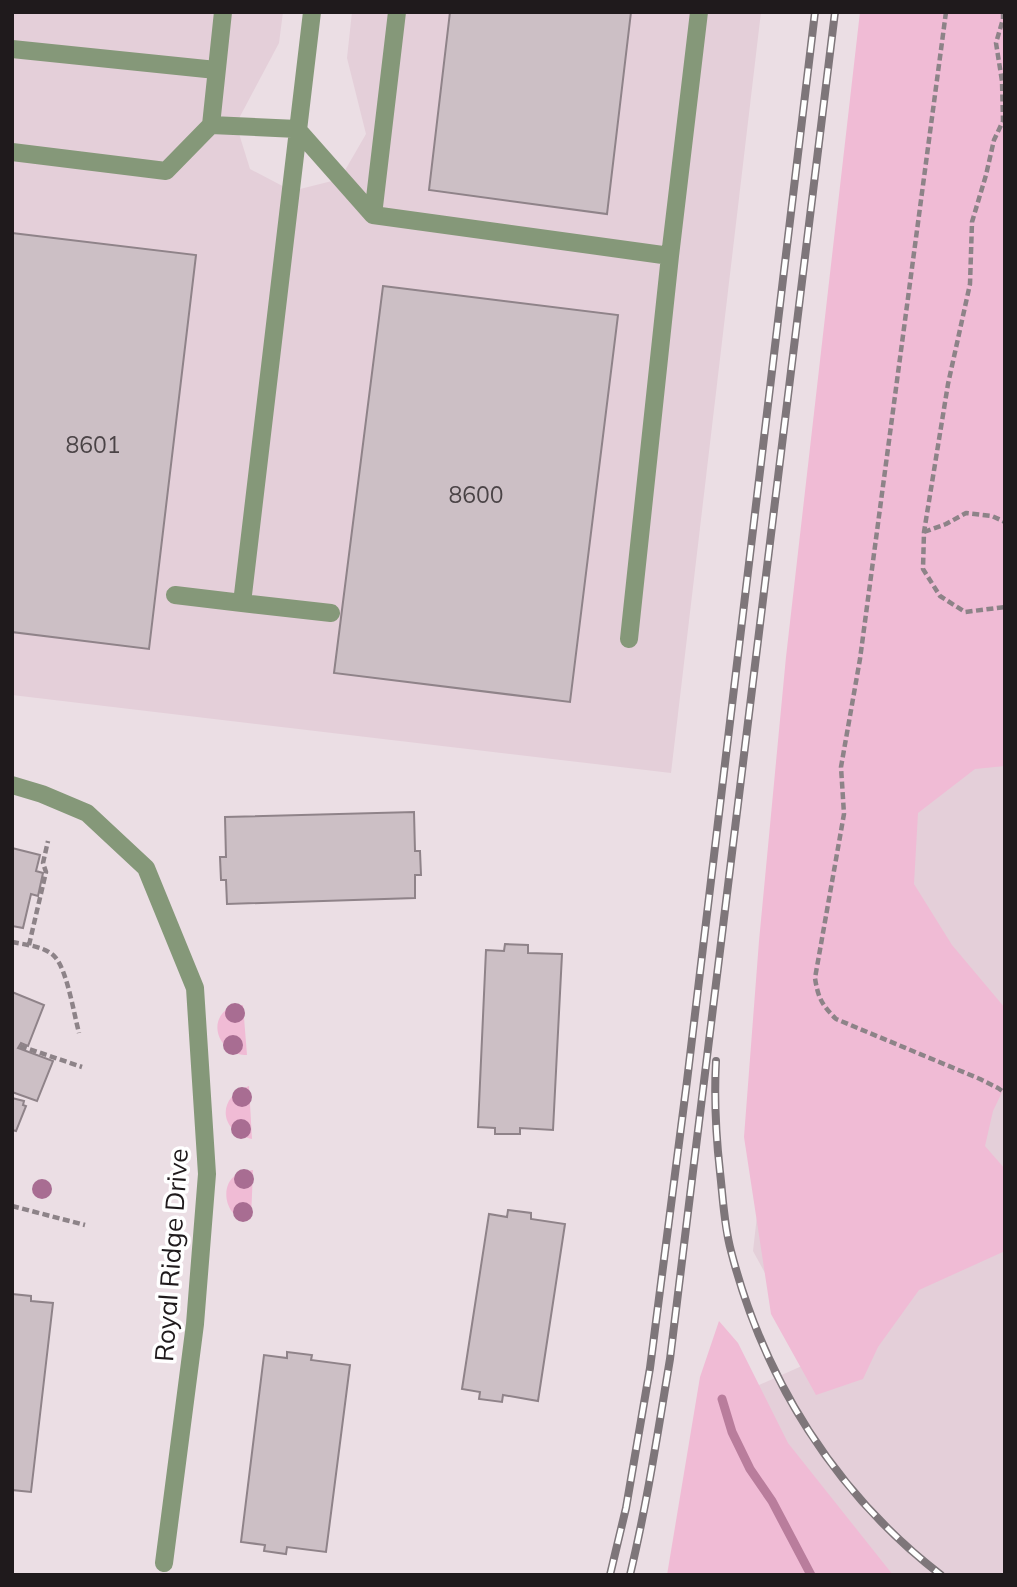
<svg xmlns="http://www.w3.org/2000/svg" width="1017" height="1587" font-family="Mulish,sans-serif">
<rect width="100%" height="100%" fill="#ebdee4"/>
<path fill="#e4cfd9" d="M12,12h271l-4,31 -43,81 14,45 42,22 48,-12 26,-45 -19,-76 5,-46h409l-90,761 -659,-78z
M1005,640v935h-186l-78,-182 72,-32 -60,-110 56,-493z"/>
<path fill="#f0bbd5" d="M860,12h145v754l-30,3 -57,44 -4,71 38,61 53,63v78l-12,25 -8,35 20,23v82l-86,39 -41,57 -15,32 -47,16 -45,-81 -27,-177 15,-196 27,-284z
M243,1005l4,50c-23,2 -41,-29 -21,-45 5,-3 11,-4 17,-5z
M249,1086l3,53c-33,-7 -36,-42 -3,-53z
M253,1170l-2,49c-23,5 -34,-32 -15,-44 5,-4 11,-4 17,-5z
M719,1321l19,22 50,100 105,132h-226l33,-198z"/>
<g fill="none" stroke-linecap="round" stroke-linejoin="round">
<path stroke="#b97d9c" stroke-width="9" d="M722,1399l10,33 18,37 22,32 39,74"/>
</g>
<path fill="#ccbfc5" stroke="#8f8389" stroke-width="2" d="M450,12h181l-24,202 -178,-24z
M12,233l184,22 -47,394 -137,-17z
M383,286l235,29 -48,387 -236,-29z
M414,812l1,39h5l1,24h-6v23l-188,6 -1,-24h-5l-1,-23h6l-1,-40z
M12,848l28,7 -4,16 7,2 -5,23 -7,-2 -8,34 -11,-2z
M505,944l23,1v8l34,1 -9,176 -33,-2v6h-25v-6l-17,-1 8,-177 18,1z
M12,992l32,13 -16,41 -7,-3 -3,5 35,13 -16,40 -25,-9z
M12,1098l12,3 -1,4 3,1 -10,25 -4,-1z
M508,1210l23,3v6l34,5 -27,177 -35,-6 -1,7 -23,-3 1,-7 -18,-3 27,-175 18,3z
M12,1294l19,2v5l22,2 -22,189 -19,-2z
M287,1352l25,3 -1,5 39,5 -24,187 -39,-5 -1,7 -22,-3 1,-6 -24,-3 23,-187 23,3z"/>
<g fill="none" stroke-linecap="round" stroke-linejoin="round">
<path stroke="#8d8388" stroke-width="4.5" stroke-dasharray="7 3.5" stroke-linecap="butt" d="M946,12l-86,647 -19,108 3,47 -29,164c3,20 7,27 21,41l144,60 18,9 7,5
M1003,12v7l-7,24 6,38 1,40 -9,19 -8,35 -14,47 -2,62 -22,100 -24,148 -1,37 17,27 25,16 40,-5
M924,532l22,-8 20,-11 26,3 13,6
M12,942c14,3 33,4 43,15 12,13 19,57 24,76
M29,945l17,-73 -3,-9 5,-22
M20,1046l62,21
M12,1206l73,19"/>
<path stroke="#859879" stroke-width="18" d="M223,12l-12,113 86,4 76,86
M312,12l-70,591 89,10
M397,12l-24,203 297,41 29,-244
M12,49l204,21
M12,152l154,19 45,-46
M175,595l67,8
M629,639l41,-383
M12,785l30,9 45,19 59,55 49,120 12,186 -12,150 -31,239"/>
<g stroke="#7e767a" stroke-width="8">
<path id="rail" d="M716,1061c-2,37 0,75 4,111 3,26 4,54 11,79 33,129 104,242 210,324
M610,1575l16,-67 24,-140 37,-287 128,-1069
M630,1575c17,-71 28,-144 40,-216l165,-1347"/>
</g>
<use href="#rail" stroke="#fff" stroke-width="5" stroke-dasharray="16" stroke-linecap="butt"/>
</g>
<g fill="#a86d92">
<circle cx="235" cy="1013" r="10"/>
<circle cx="233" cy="1045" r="10"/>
<circle cx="242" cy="1097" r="10"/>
<circle cx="241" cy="1129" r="10"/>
<circle cx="244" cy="1179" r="10"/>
<circle cx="42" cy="1189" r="10"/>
<circle cx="243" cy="1212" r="10"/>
</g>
<g text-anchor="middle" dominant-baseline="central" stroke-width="7" stroke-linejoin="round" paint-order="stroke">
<g font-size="23" fill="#4a4346">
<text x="93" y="444">8601</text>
<text x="476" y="494">8600</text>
</g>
<g font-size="26" fill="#1f1a1c" stroke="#fff">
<text transform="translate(171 1255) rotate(-86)">Royal Ridge Drive</text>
</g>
</g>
<rect width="1017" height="1587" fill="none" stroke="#1f1a1c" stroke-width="28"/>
</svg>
